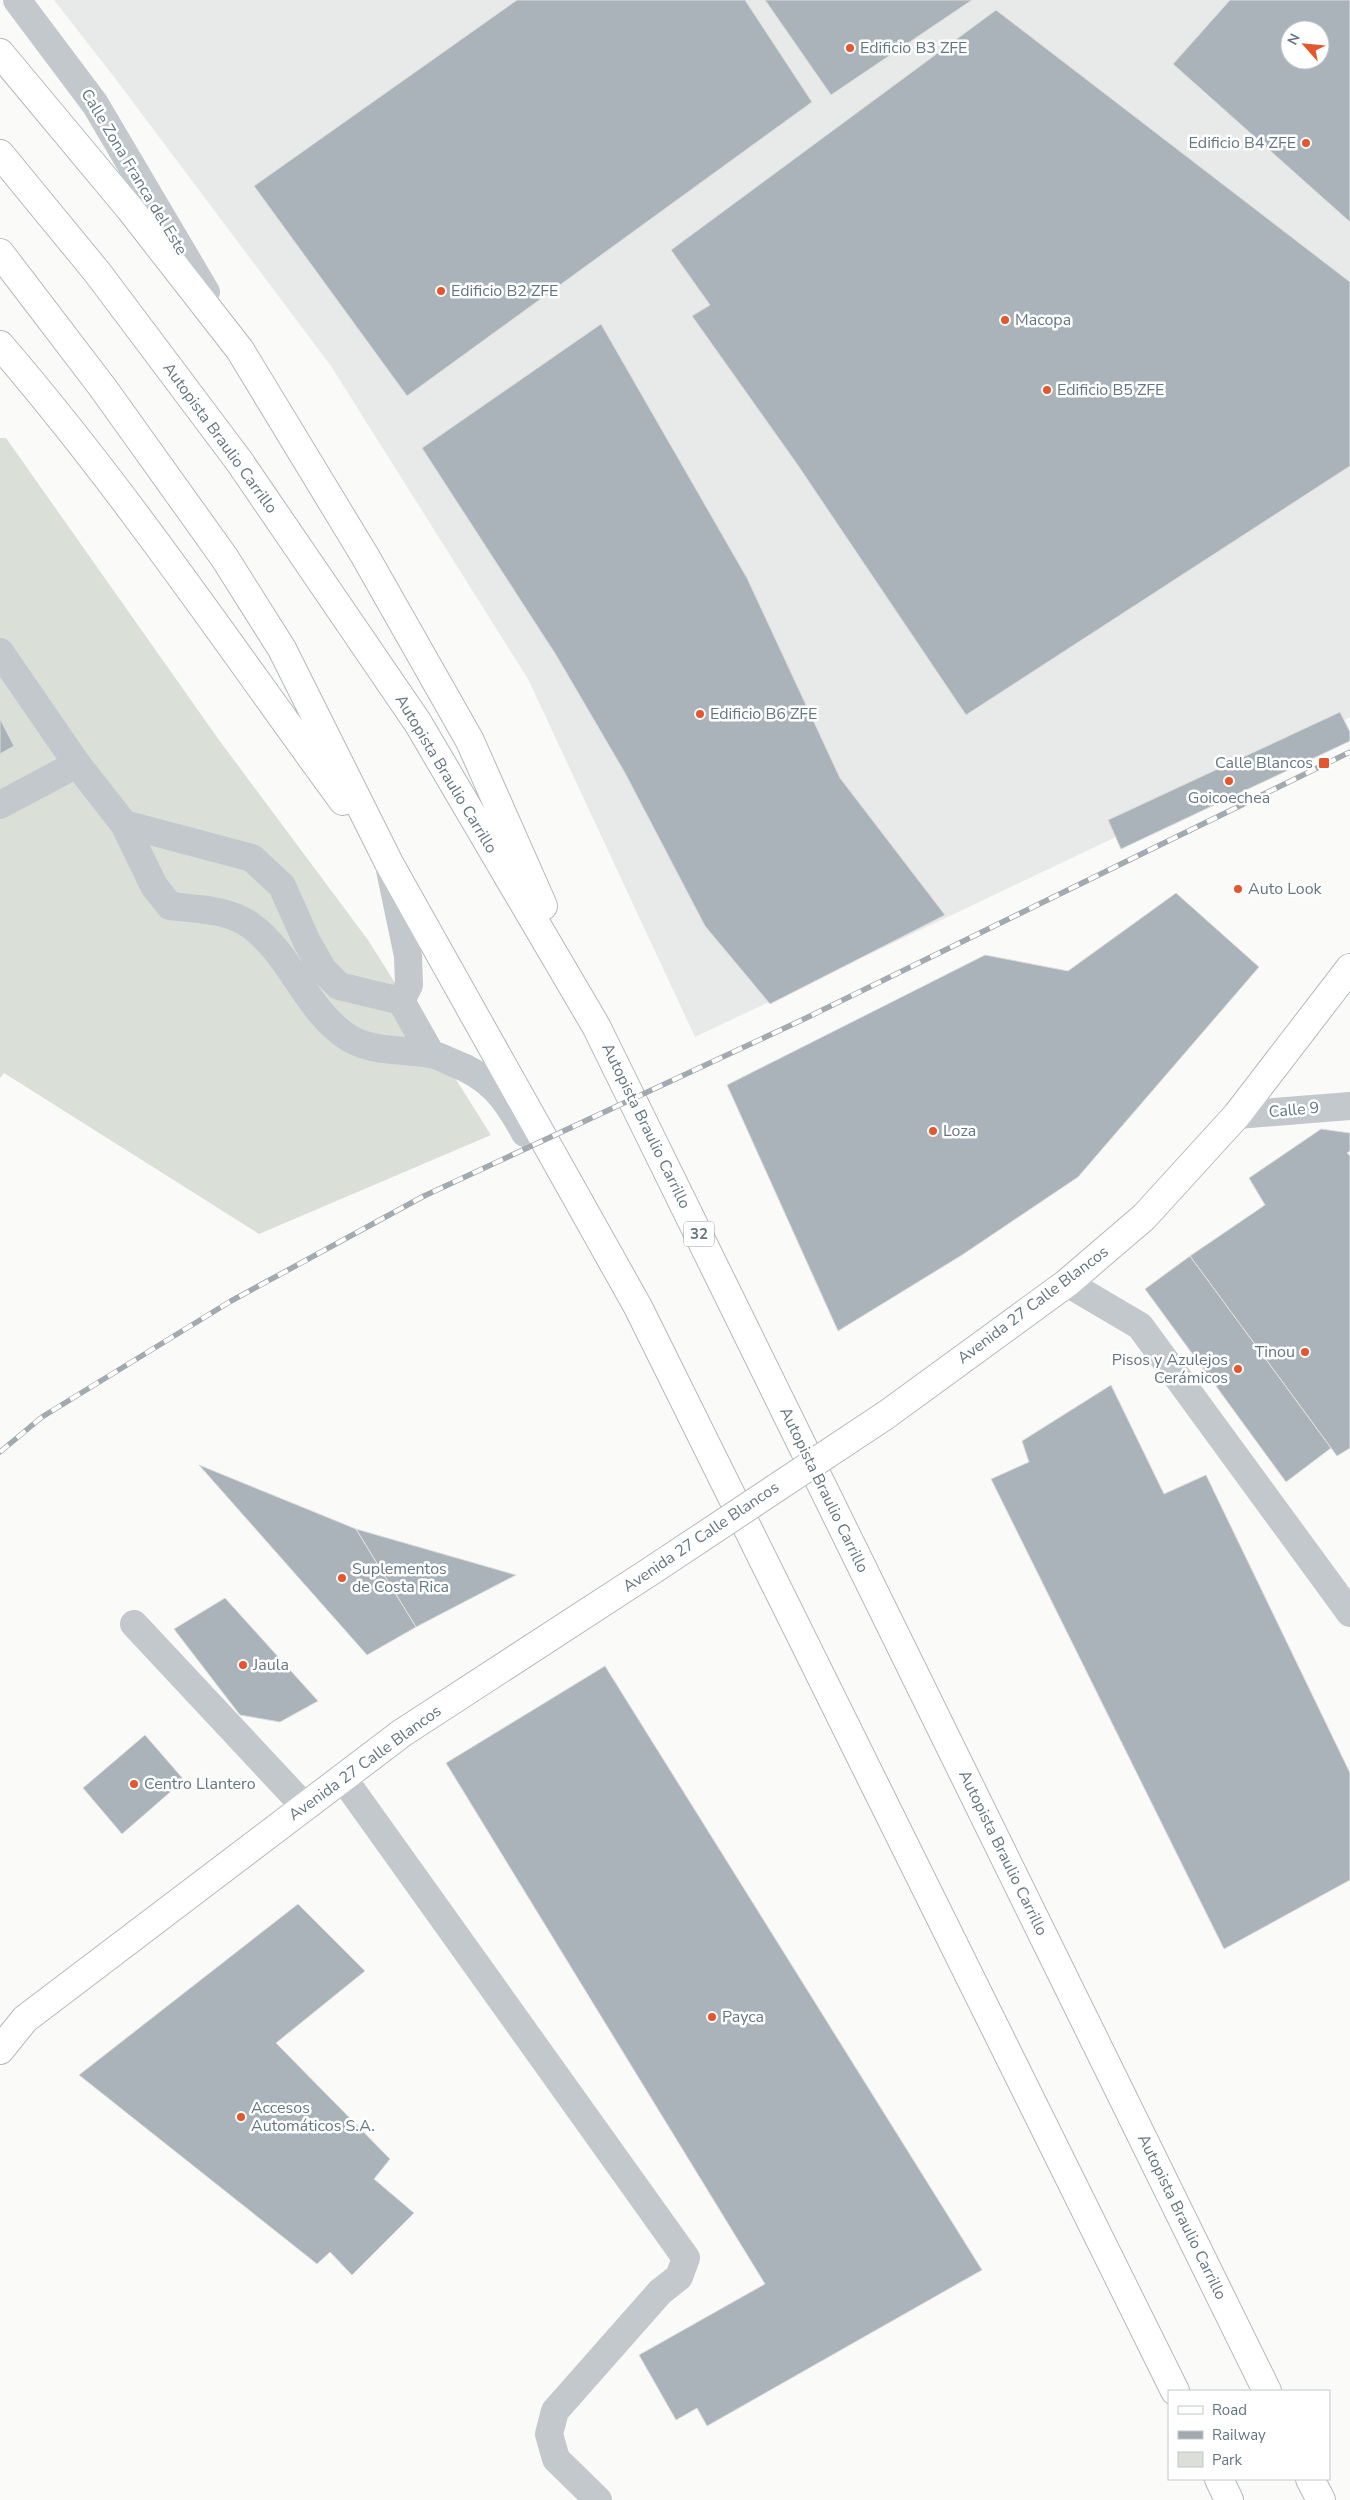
<svg xmlns="http://www.w3.org/2000/svg" width="1350" height="2500" font-family="'Nunito Sans',sans-serif">
<rect width="100%" height="100%" fill="#fafaf8"/>
<path fill="#e8e9e9" fill-rule="evenodd" d="M54,0h1296v717l-6,3 -4,-8 -232,108 8,17 -421,200 -167,-358 -197,-313 -217,-289zM1290,30h30v30h-30z"/>
<path fill="#dadfd7" d="M0,438h6l213,302 149,200 123,195 -232,99 -255,-161 -4,5z"/>
<path fill="#aab3b9" stroke="#dcdcda" fill-rule="evenodd" d="M517,0h228l67,102 -405,294 -153,-210z
M765,0h207l-141,95z
M1230,0h120v222l-177,-158zM1290,30h30v30h-30z
M996,10l354,272v184l-384,249 -169,-251 -105,-148 18,-11 -39,-55z
M601,324l146,254 93,200 105,137 -175,89 -65,-78 -80,-153 -69,-118 -134,-207z
M1340,712l10,20v9l-229,108 -13,-29z
M0,719l14,27 -14,8z
M1176,893l83,74 -181,210 -116,78 -124,76 -111,-246 258,-130 83,16z
M1321,1129l29,4v18l-3,2 3,3v292l-13,8 -147,-200 75,-51 -16,-27z
M1190,1256l141,192 -45,34 -141,-193z
M1111,1385l53,109 42,-19 144,298v107l-126,69 -233,-470 38,-17 -7,-21z
M199,1465l157,64 60,98 -49,28z
M356,1529l160,46 -100,52z
M225,1598l93,103 -38,21 -40,-7 -66,-86z
M605,1666l377,604 -275,156 -10,-18 -21,12 -37,-65 126,-71 -319,-521z
M145,1735l39,45 -62,54 -39,-46z
M298,1904l67,67 -89,72 114,116 -16,20 40,34 -62,62 -22,-23 -13,12 -238,-189z"/>
<g fill="none" stroke-linecap="round" stroke-linejoin="round">
<g stroke="#b5babe" stroke-width="30">
<path id="major" d="M886,1415l181,-132 77,-66 93,-102 113,-147
M0,2050l25,-31 377,-286 252,-164"/>
</g>
<g stroke="#b4b9bd" stroke-width="30">
<path id="highway" d="M0,53l130,156 110,141 125,206 105,185 73,165
M0,154l97,118 142,189 179,262 178,303 671,1365
M0,253l103,135 121,169 58,92 107,214 249,444 537,1084
M0,345c124,144 231,303 343,456
M1219,2479l10,21
M1310,2479l11,21"/>
</g>
<path stroke="#c3c8cc" stroke-width="28" d="M17,0l78,104 111,188
M0,652l77,112 47,60 30,62 16,20c25,3 58,3 80,19 42,30 55,85 99,113 25,15 54,11 81,16 7,1 15,5 21,8 39,14 55,36 74,71
M0,805l77,-41
M124,824l128,34 30,28 25,56 16,28 16,16 62,15 30,53
M390,870l18,86 1,29 -8,16
M1237,1115l113,-9
M1067,1283l73,43 210,287
M134,1624l171,183
M343,1778l343,480 -7,19 -19,15 -105,119 -6,23 7,25 42,41"/>
<use href="#major" stroke="#fff" stroke-width="28"/>
<use href="#highway" stroke="#fff" stroke-width="28"/>
<g stroke="#a2aab0" stroke-width="5.5">
<path id="rail" d="M0,1452l42,-35 189,-116 193,-105 378,-176 548,-268"/>
</g>
<use href="#rail" stroke="#fff" stroke-width="4" stroke-dasharray="11" stroke-linecap="butt"/>
<g stroke="#b5babe" stroke-width="30" stroke-linecap="butt">
<path id="major-bridge" d="M654,1569l232,-154"/>
</g>
<use href="#major-bridge" stroke="#fff" stroke-width="28"/>
</g>
<g fill="#e4572e" stroke="#fff" stroke-width="2">
<circle cx="850" cy="48" r="5"/>
<circle cx="1306" cy="143" r="5"/>
<circle cx="441" cy="291" r="5"/>
<circle cx="1005" cy="320" r="5"/>
<circle cx="1047" cy="390" r="5"/>
<circle cx="700" cy="714" r="5"/>
<rect x="1318" y="757" width="12" height="12" rx="2.5"/>
<circle cx="1229" cy="781" r="5"/>
<circle cx="1238" cy="889" r="5"/>
<circle cx="933" cy="1131" r="5"/>
<circle cx="1305" cy="1352" r="5"/>
<circle cx="1238" cy="1369" r="5"/>
<circle cx="342" cy="1578" r="5"/>
<circle cx="243" cy="1665" r="5"/>
<circle cx="134" cy="1784" r="5"/>
<circle cx="712" cy="2017" r="5"/>
<circle cx="241" cy="2117" r="5"/>
</g>
<g text-anchor="middle" dominant-baseline="central" stroke-width="5" stroke-linejoin="round" paint-order="stroke">
<rect fill="#fff" stroke="#939fa8" stroke-width="1" x="684" y="1221.5" width="30" height="25" rx="4"/>
<g font-size="15" font-weight="bold" fill="#657683">
<text x="699" y="1234">32</text>
</g>
<g font-size="16" fill="#657683" stroke="#fff" text-anchor="start">
<text x="860" y="48">Edificio B3 ZFE</text>
<text x="1296" y="143" text-anchor="end">Edificio B4 ZFE</text>
<text x="451" y="291">Edificio B2 ZFE</text>
<text x="1015" y="320">Macopa</text>
<text x="1057" y="390">Edificio B5 ZFE</text>
<text x="710" y="714">Edificio B6 ZFE</text>
<text x="1313" y="763" text-anchor="end">Calle Blancos</text>
<text x="1229" y="798" text-anchor="middle">Goicoechea</text>
<text x="1248" y="889">Auto Look</text>
<text x="943" y="1131">Loza</text>
<text x="1295" y="1352" text-anchor="end">Tinou</text>
<text x="1228" y="1360" text-anchor="end">Pisos y Azulejos<tspan x="1228" dy="18">Cerámicos</tspan></text>
<text x="352" y="1569">Suplementos<tspan x="352" dy="18">de Costa Rica</tspan></text>
<text x="253" y="1665">Jaula</text>
<text x="144" y="1784">Centro Llantero</text>
<text x="722" y="2017">Payca</text>
<text x="251" y="2108">Accesos<tspan x="251" dy="18">Automáticos S.A.</tspan></text>
</g>
<g font-size="16" fill="#657683" stroke="#fff">
<text transform="translate(134 172) rotate(59)">Calle Zona Franca del Este</text>
<text transform="translate(220 438) rotate(54)">Autopista Braulio Carrillo</text>
<text transform="translate(446 774) rotate(59)">Autopista Braulio Carrillo</text>
<text transform="translate(1294 1110) rotate(-5)">Calle 9</text>
<text transform="translate(646 1126) rotate(64)">Autopista Braulio Carrillo</text>
<text transform="translate(1033 1305) rotate(-37)">Avenida 27 Calle Blancos</text>
<text transform="translate(824 1490) rotate(64)">Autopista Braulio Carrillo</text>
<text transform="translate(701 1537) rotate(-34)">Avenida 27 Calle Blancos</text>
<text transform="translate(365 1763) rotate(-36)">Avenida 27 Calle Blancos</text>
<text transform="translate(1003 1853) rotate(64)">Autopista Braulio Carrillo</text>
<text transform="translate(1182 2217) rotate(64)">Autopista Braulio Carrillo</text>
</g>
</g>
<rect x="1168" y="2390" width="162" height="90" fill="#ffffff" stroke="#c1c8cd"/>
<rect x="1178" y="2406" width="25" height="8" fill="#ffffff" stroke="#c1c8cd"/>
<text x="1212" y="2415" font-size="15" fill="#657683">Road</text>
<rect x="1178" y="2431" width="25" height="8" fill="#a2aab0" stroke="#c1c8cd"/>
<text x="1212" y="2440" font-size="15" fill="#657683">Railway</text>
<rect x="1178" y="2452" width="25" height="15" fill="#dadfd7" stroke="#c1c8cd"/>
<text x="1212" y="2465" font-size="15" fill="#657683">Park</text>
<g transform="translate(1305 45) rotate(297)"><circle r="24" fill="#ffffff" stroke="#c1c8cd"/>
<path d="M0-4L9 19L0 12L-9 19Z" fill="#e4572e"/>
<text y="-8" font-size="14" font-weight="bold" text-anchor="middle" fill="#657683">N</text>
</g>
</svg>
